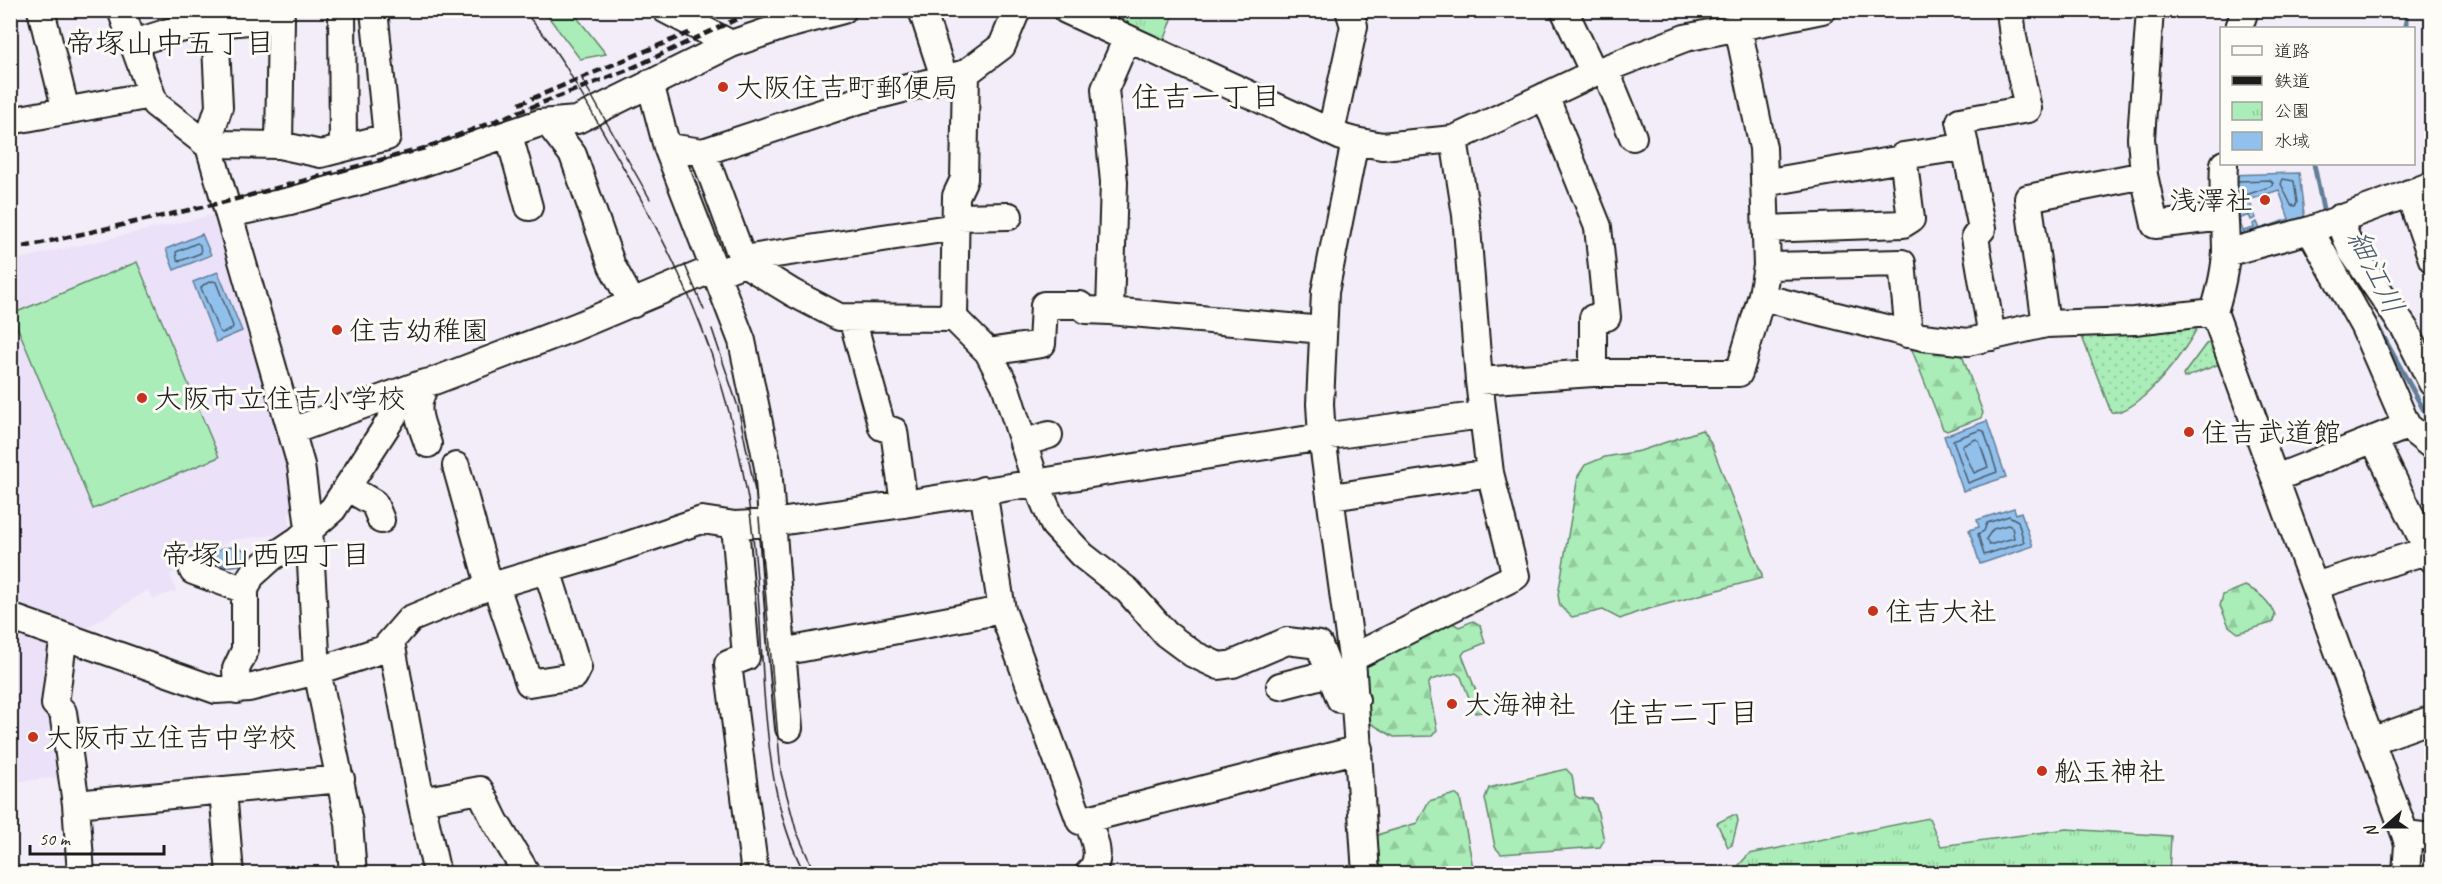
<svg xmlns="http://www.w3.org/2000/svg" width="2442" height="884" font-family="Caveat,'Klee One',sans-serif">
<defs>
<pattern id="forest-firs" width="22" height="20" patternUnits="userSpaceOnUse" patternTransform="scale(1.5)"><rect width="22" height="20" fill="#aaedb8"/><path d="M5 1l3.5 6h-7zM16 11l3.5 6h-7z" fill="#92cb9e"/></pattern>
<pattern id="park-tufts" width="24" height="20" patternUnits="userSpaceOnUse" patternTransform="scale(1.5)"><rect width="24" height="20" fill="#aaedb8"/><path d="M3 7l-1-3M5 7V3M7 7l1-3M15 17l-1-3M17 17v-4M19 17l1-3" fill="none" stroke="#92cb9e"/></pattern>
<pattern id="garden-dots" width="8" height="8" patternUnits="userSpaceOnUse" patternTransform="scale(1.5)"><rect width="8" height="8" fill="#aaedb8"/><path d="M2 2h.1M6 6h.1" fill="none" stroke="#92cb9e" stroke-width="1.8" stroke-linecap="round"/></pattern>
</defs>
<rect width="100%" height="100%" fill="#f2edf8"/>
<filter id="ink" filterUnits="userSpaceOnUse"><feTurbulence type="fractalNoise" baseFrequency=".0167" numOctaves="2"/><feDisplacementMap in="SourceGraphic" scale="12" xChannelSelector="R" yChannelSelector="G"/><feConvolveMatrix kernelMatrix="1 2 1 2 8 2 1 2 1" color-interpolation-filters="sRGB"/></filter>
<g filter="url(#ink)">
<path fill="#ebe2f9" d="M217,214l75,252 4,42 -7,5 1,20 -57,7 -42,18 3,8 -24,8 6,17 -23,8 -5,-9 -72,45 -65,-24 -1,-350z
M10,626l49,14 4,137 -52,5z"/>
<path fill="#aaedb8" stroke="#63846a" stroke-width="1.5" d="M544,11h28l34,43 -26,5z
M137,262l82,195 -126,52 -81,-195z"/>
<path fill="url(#forest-firs)" stroke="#63846a" stroke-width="1.5" d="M1916,346l43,8 4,4 20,55 -2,5 -34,13 -4,-2 -31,-79z
M1702,430l8,11 52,134v3l-124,34 -18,7 -17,-9 -31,7 -12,-11 -2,-11 20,-119 7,-11 20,-8 35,-6z
M2245,586c14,6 24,14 30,29l-3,8 -34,10 -9,-7 -9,-20 3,-11z
M1473,621l7,4 5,18 -20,8 -3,4 21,54 -1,3 -7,1 -14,-36 -5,-4 -25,7 -3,5 9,45 -5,6 -38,1 -24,-14 -3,-4 -4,-50 3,-9 85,-38 8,5z
M1566,769l6,6 3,20 4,3 13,1 4,6 8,35 -4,7 -99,7 -6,-7 -10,-49 4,-10z
M1455,794l5,4 14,75h-93l-4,-36 3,-3 37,-11 12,-22z"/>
<path fill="url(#park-tufts)" stroke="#63846a" stroke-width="1.5" d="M1119,11h56l-14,39 -47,-27z
M1929,818l12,28 126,-17 104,7 -2,37 -438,1 18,-20z"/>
<path fill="url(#garden-dots)" stroke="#63846a" stroke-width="1.5" d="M2200,322c-10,24 -61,94 -89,90l-32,-83z
M2213,342l9,21 -38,15 -1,-3 23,-31z
M1733,815l4,1 1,5 -6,24 -4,2 -11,-24z"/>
<path fill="#92c0ec" stroke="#637e99" stroke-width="1.5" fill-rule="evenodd" d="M2299,173l6,49 -69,22 -8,-69zM2279,190l10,29 -29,10 -3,-7 -4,2 1,4 -11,3 -4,-12 10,-4 2,5 5,-2 -7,-18z
M202,234l9,21 -37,15 -8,-21z
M218,272l24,59 -26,11 -23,-60z
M1987,421l19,56 -43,14 -19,-55z
M2014,508l2,6 5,-2 12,34 -53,18 -11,-34 10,-3 -2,-7z
M234,547l16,5 6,7c-14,6 -32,13 -42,-1 4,-11 10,-10 20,-11z"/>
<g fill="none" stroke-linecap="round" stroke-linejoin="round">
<path stroke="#4b5e6f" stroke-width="1.5" d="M2283,179l11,2 3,22 -2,3 -4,-1 -10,-21z
M2238,181l32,-1 3,3 -1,3 -26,9 -3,5 2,9 -6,3
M197,243l3,2 1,8 -21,8 -3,-1 -1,-8z
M213,281l3,1 17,44 -1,3 -10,4 -3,-2 -18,-43 2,-3z
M1980,430l4,1 13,41 -29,11 -15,-43z
M1976,439l3,2 9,26 -14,6 -12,-27z
M2009,516l9,5 6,21 -40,13 -6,-21 6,-3 3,-8z
M2008,525l4,2 2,11 -25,7 -3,-6 7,-10z"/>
<path stroke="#637e99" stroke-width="5" d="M2406,28v-18
M2314,164l11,55
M2342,258l9,21
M2372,316l60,109"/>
<g stroke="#1c1c1c" stroke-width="30">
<path id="minor" d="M41,10l25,101
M121,10l34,94 54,42 13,-2 57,1 42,9 66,-17 -13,-127
M342,10l1,138
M666,10l65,34
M922,10l22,67
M1066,10l278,128 11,3
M1564,10l30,63
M215,24l4,83 -9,28 -1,11 92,319 8,63 8,143 32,152 4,51
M2239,28l6,-18
M1127,38l-22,51 9,93 -4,129 213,19
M134,43l41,-13 20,-4 86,-8 -2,127
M1605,69l28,68
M650,83l17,64 75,194 26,126 14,185
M1545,96l53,131 9,90 -14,1v55
M10,121l141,-26
M549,124l24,31 39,111 21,38
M1331,132l23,-106 -5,-16
M509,135l20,72
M667,147l36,5 157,-52 106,-27
M703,152l41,111
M2224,164c-2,29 2,59 2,88 -1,21 -6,40 -12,60l191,522 3,10 -2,30
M2144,175l11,50 69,-8
M1764,183l138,-24
M2409,193l23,66
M229,214l61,-13 124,-35 126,-43 37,-3 154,-76 53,-18 59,-16
M956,217l53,-1
M2339,218l12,32 54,79 27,54
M1766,229l137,-5 8,-5 -8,-63 53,-8 9,-4
M2310,230l54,97 43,99 25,20
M2226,253l84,-23 122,-45
M743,259l213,-32
M1767,266l135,-3 6,61 -1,10
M715,274l29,-11 49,30 46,24 115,1 34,34 17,33 31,98 18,42 28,30 46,36 38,43 27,20 26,12 14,-2 54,-23 32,4 21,54 16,1
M1762,295l7,4 153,38 46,5 78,-18 88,-3 80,-9
M852,318l30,109 12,4 10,73
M954,318l2,-122 8,-17 2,-106 36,-27 15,-36
M2046,324l-18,-126 116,-23 -3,-37 9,-128
M1992,337l-17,-100 7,-8 -22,-108 68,-12 -15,-72 -3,-27
M988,352l54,-8 2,-39h36l6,5 24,1
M1479,381l114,-8h146l23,-78 5,-29 -4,-118 -25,-121
M421,395c-7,17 2,33 7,49
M292,431l129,-47 13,-3 141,-54 138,-58
M2374,440l58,119
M1023,443l26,-8
M456,466l34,122
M2276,478l131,-52
M348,488l26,15 7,17
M983,490l19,120 78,211 279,-72
M1332,497l158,-24
M735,525l11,132 -18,7 27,210
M193,571l52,19
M496,586l33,97 45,-7 4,-8 -31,-98
M2315,586l117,-37
M10,617l206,73 33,-2 68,-17 67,-22 26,-30 72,-30 131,-39 89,-30 33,5 37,-2 132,-19 418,-67 160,-22
M66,638l-4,11 -7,55 8,8 13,92 5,70
M391,642l30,159 16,73
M1352,658l164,-82 -26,-103 -11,-92 -13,-166 -12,-76
M1280,686l50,-13
M237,690l-1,-21 9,-19v-60l6,-14 20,-18 27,-18 35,-31 64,-99 25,-17
M789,728l-7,-76 220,-42
M2371,741l61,-22
M223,790l7,84
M421,801l59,-11 15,31 32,53
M76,804l265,-25
M1087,819c6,18 18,39 1,55
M2405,834l27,3
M1366,874l-14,-216 -30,-221 -2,-33 5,-112 30,-151 27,5 72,-7 140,-66 91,-35 137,-28"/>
</g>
<use href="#minor" stroke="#fdfcf7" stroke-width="26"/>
<path stroke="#1c1c1c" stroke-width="1.5" d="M523,10l25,30 18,27c38,68 80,136 113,207 33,71 56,148 69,225 10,64 12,130 16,194 5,63 11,124 41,181
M582,79l68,120
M685,265l19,45
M712,329l26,78 17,84
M759,518l22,255 15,57 19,44"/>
<path stroke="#1c1c1c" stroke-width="4.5" stroke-dasharray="9 4.5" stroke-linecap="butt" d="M519,104l172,-72
M10,250l215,-48 200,-54 205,-79 126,-59"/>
</g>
</g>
<g fill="#c8321e" stroke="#fdfcf7" stroke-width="2">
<circle cx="723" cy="87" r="6"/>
<circle cx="2265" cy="200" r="6"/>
<circle cx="337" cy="330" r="6"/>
<circle cx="142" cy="398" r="6"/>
<circle cx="2189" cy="432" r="6"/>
<circle cx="1873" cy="611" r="6"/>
<circle cx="1452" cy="704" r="6"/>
<circle cx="33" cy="737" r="6"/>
<circle cx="2042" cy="771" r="6"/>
</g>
<g text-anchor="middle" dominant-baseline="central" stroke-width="6" stroke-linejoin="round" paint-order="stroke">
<g font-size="28" fill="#1c1c1c" stroke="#fdfcf7" text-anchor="start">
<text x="735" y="87">大阪住吉町郵便局</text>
<text x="2253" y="200" text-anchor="end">浅澤社</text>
<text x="349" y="330">住吉幼稚園</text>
<text x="154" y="398">大阪市立住吉小学校</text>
<text x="2201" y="432">住吉武道館</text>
<text x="1885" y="611">住吉大社</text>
<text x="1464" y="704">大海神社</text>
<text x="45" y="737">大阪市立住吉中学校</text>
<text x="2054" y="771">舩玉神社</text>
</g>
<g font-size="30" fill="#1c1c1c" stroke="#fdfcf7">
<text x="170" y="43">帝塚山中五丁目</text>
<text x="1206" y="97">住吉一丁目</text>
<text x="266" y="555">帝塚山西四丁目</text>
<text x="1684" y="713">住吉二丁目</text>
</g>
<g font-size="30" font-style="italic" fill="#4b5e6f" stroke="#fdfcf7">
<text transform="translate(2376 272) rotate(64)">細江川</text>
</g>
</g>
<rect width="2442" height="884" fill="none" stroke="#fdfcf7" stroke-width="36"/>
<rect x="18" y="18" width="2406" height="848" fill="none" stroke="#1c1c1c" stroke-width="2" filter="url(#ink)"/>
<rect x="2220" y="27" width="195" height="138" fill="#fdfcf7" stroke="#a3a29f" stroke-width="1.5"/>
<rect x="2232" y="46" width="30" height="9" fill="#fdfcf7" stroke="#a3a29f" stroke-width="1.5"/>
<text x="2274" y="57" font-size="18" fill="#1c1c1c">道路</text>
<rect x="2232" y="76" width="30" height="9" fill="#1c1c1c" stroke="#a3a29f" stroke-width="1.5"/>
<text x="2274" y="87" font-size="18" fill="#1c1c1c">鉄道</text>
<rect x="2232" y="102" width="30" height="18" fill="url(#park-tufts)" stroke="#a3a29f" stroke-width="1.5"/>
<text x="2274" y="117" font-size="18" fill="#1c1c1c">公園</text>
<rect x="2232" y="132" width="30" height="18" fill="#92c0ec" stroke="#a3a29f" stroke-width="1.5"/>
<text x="2274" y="147" font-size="18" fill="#1c1c1c">水域</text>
<g transform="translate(2385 827) rotate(249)" stroke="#fdfcf7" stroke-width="4.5" paint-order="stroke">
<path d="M0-4.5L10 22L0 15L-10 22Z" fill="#1c1c1c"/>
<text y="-9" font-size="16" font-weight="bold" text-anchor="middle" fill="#1c1c1c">N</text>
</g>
<path d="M30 845v9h134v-9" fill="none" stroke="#1c1c1c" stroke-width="3"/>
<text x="39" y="845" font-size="18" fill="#1c1c1c" stroke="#fdfcf7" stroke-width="4.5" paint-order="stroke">50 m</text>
</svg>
